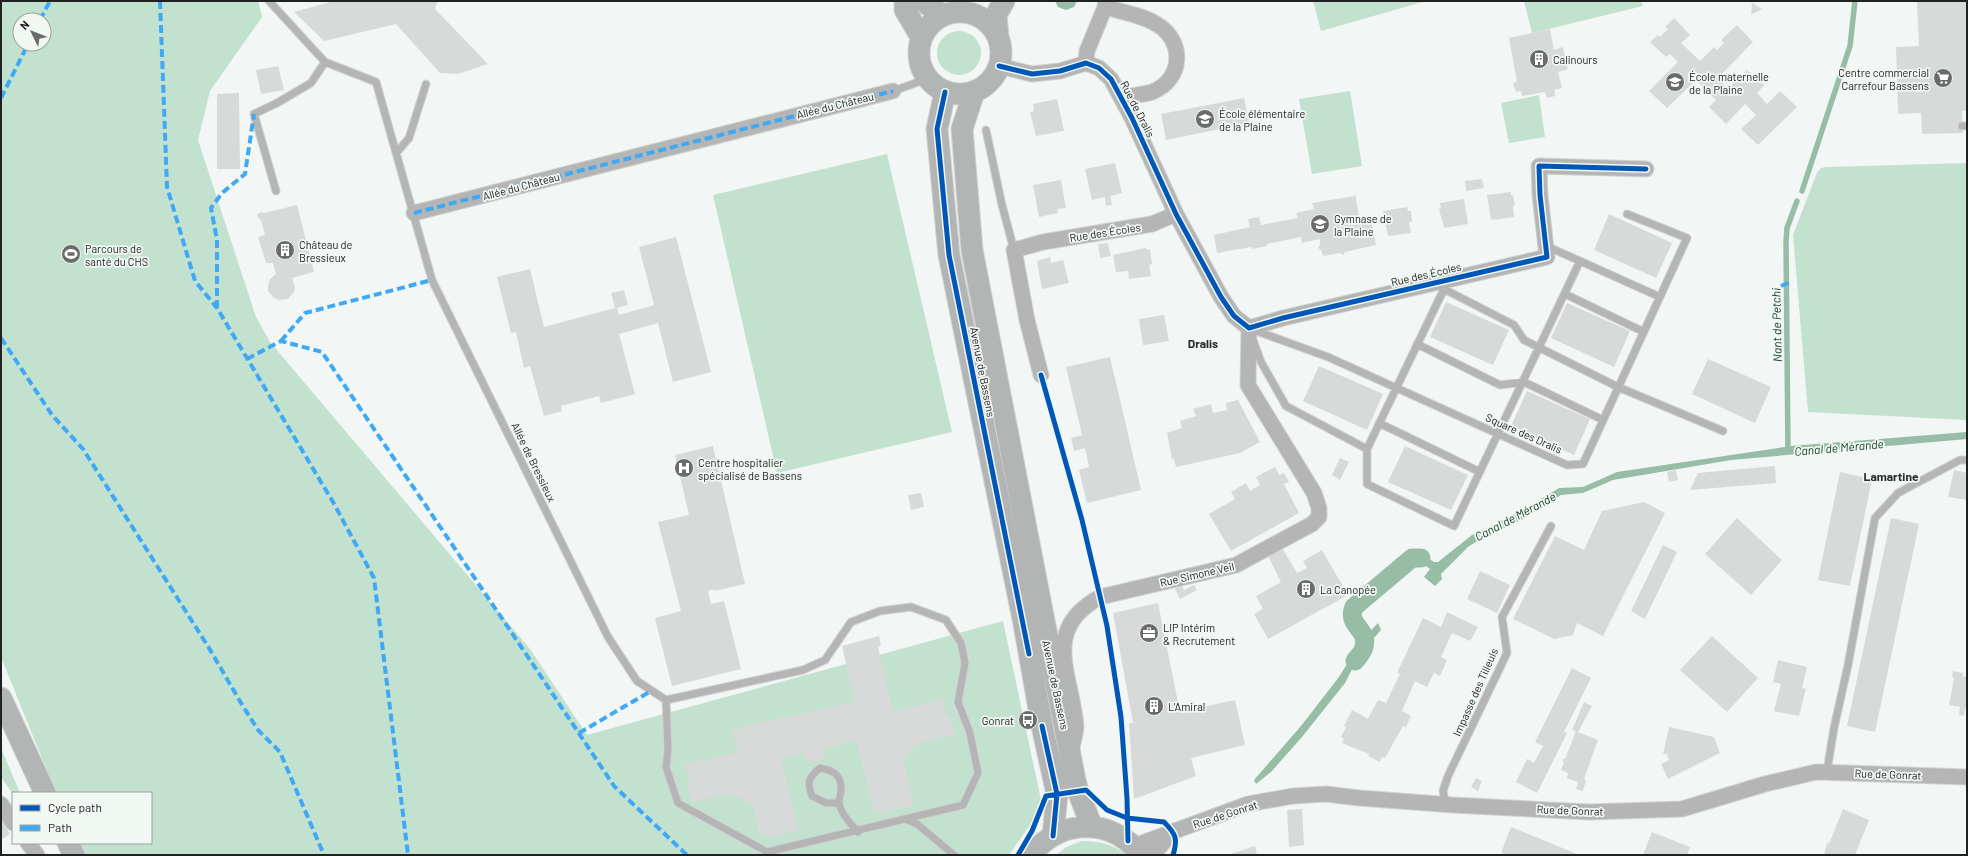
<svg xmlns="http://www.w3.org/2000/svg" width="1968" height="856" font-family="Barlow,sans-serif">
<rect width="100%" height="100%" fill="#f2f6f4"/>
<path fill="#c3e1cf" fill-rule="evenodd" d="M1,1h257l4,16 -52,74 -12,49 58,177 14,25 260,307 57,86 416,-114 38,179 -6,18 -26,37h-923l-8,-12h73v-50h-95l-55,-136zM20,20h24v24h-24z
M1313,1h113l-105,30z
M1524,1h117l2,5 -111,27z
M937 53a22 22 0 1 1 44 0a22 22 0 1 1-44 0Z
M1350,91l12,75 -50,8 -13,-75z
M1539,95l6,42 -36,6 -8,-40z
M887,154l65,278 -175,41 -64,-278z
M1967,163v257l-159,-8 -15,-177 24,-62 4,-5 5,-1z
M1,748l19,45 -7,1 -12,-17z
M1082,841c18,0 30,3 45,14h-71l10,-8z"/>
<path fill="#97bda6" d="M1055,1h22l-3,6 -8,3 -8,-3z
M1967,432v7l-236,21 -118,20 -30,13 -22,2 -36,23 -46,22 -11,7 -27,27 1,5 -7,7 -11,-9 6,-8 -12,-9 -4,-1 -15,14 -2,-2 2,-5 12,-11 11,-1 12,8h4l34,-27 48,-23 39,-24 24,-1 34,-15 174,-26z
M1378,623l3,7 -21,24 -15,29 -43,54 -31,35 -15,12 -2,-4 47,-54 38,-49 22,-36z"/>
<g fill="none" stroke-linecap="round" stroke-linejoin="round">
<path stroke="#97bda6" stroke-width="5.5" d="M1802,191l48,-145 5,-45
M1788,451l-2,-209 1,-14 10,-27"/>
<path stroke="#97bda6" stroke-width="19" d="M1355,661c3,-4 8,-9 9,-14 5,-19 -18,-21 -10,-40l58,-49h9"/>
</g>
<path fill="#d8dad9" d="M334,1h104l-3,8 53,55 -30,10 -18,-1 -44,-49 -72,17 -30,-29z
M1917,1h50v109l-5,1 1,22 -41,1 -1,-21 -23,1 -2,-67 23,-1z
M1752,3l10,6 -11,6z
M1674,18l16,17 -9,8 19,18 14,-14 3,3 7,-7 -3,-3 16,-15 16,17 -35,36 10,11 19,-19 17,15 -7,8 10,11 13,-13 17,16 -39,38 -17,-16 15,-14 -11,-11 -19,20 -17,-17 7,-7 -20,-20 -29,28 -18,-17 29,-29 -8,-8 -4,3 -16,-15 8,-7 2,2 8,-8 -3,-2z
M1550,29l4,21 9,-3 5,22 -10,3 4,16 -8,2 1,6 -8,2 -2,-6 -23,4 -1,-5 -5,1 -3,-9 4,-1 -8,-44z
M278,66l6,24 -23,4 -5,-24z
M239,93l1,76h-23v-75z
M1244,98l5,25 -83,17 -5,-26z
M1057,99l7,32 -28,5 -6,-24 4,-1 -1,-7z
M1115,163l7,30 -12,3 2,9 -6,1 -1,-9 -13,3 -7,-31z
M1482,179l2,9 -18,3 -1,-10z
M1061,180l5,28 -9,1 1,4 -19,4 -6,-32z
M1511,192v3h2l2,11h-2l1,11 -23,3 -4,-25z
M1355,193l5,29 11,-2 5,25 -31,7 -2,3 -3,-2 -17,3 -2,-6 -3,-2 2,-3v-6l-18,4 -1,-6 -34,7v2l-15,3 -1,-2 -34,6 -3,-18 36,-8 -2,-8 11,-2 2,8 37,-7 -2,-5 18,-4 -2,-6 42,-7z
M1464,199l4,25 -24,4 -5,-19 2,-1 -1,-5z
M297,205l17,67 -22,6 3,9 -1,5 -6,7 -9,1 -5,-2 -6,-7v-5l2,-7 6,-5 -3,-11h-7l-8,-26 7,-2 -4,-15 -2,-1 -2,-4 3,-3 4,1z
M1407,207l1,4h3l1,11h-3l2,11 -23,3 -5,-25z
M1609,214l63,29 -16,35 -62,-28z
M676,237l35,135 -38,10 -15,-59 -39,11 16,60 -34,9 -2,-7 -38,10 1,5 -18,5 -14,-50 -6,2 -8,-36 -5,1 -14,-56 33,-8 14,58 71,-19 -4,-15 13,-3 4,15 -11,3 2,7 35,-10 -15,-58z
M1108,243l3,13 -11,2 -2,-14z
M1146,248l1,2 3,-1 2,15 -3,1 2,11 -22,3 -1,-8 -12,1 -3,-17z
M1050,257l1,6 12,-3 6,23 -27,6 -5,-28z
M1446,302l63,28 -16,35 -63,-28z
M1567,303l63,28 -16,36 -63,-29z
M1164,315l5,26 -26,4 -4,-26z
M1110,357l31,133 -54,13 -8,-33 10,-3 -4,-19 -11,3 -3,-13 11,-3 -16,-68z
M1708,359l63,28 -16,36 -63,-29z
M1319,366l64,28 -16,36 -64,-29z
M1527,391l63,28 -16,36 -63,-29z
M1238,400l22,42 -20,11 -64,14 -2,-8h-2l-5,-26 15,-5 -2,-7 16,-5 -3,-7 18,-5 2,9 14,-3 -1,-7z
M713,446l32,138 -31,7v-2l-6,2 3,13 13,-3 17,68 -69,17 -17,-68 26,-7 -23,-89 31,-7 -14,-60z
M1405,446l63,29 -17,35 -63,-28z
M1340,458l9,4 -9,18 -8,-5z
M1775,466l1,17 -86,7 8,-17z
M1275,467l4,8 5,-2 5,9 -5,2 15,29 -68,38 -22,-37 26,-15 -4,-7 15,-9 4,8 10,-6 -4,-8z
M1676,470l2,10 -9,2 -2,-10z
M1954,470l13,3v27l-19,-3z
M1840,472l32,7 -22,107 -32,-6z
M921,493l3,14 -13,3 -3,-15z
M1644,502l21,11 -62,123 -26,-13 -4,12 -19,4 -41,-20 42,-83 29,14 18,-39z
M1737,518l45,42 -31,35 -46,-41z
M1891,518l28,6 -44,208 -28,-6z
M1663,545l14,7 -32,67 -14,-8z
M1281,546l16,27 10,-5 -4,-7 19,-11 26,45 -80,44 -14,-25 9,-5 -7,-13 25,-14 -14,-28z
M1480,571l30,14 -13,28 -30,-14z
M1182,585l2,5 10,-5 3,5 -17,9 -5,-10z
M1158,603l22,109 55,-12 10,45 -54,13 5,18 -62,23 -5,-76h4l-20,-110z
M1447,612l31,15 -8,14 -18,-8 -11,24 6,3 -7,16 -6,-3 -7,14 -12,-6 -13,30 9,5 -5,11 -3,-1 -18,32 -3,-1 -2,5 -12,-6 1,-2 -27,-11 2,-4 -3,-2 5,-10 -2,-1 8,-16 16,9 10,-19 8,3 14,-29 -3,-1 26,-55 18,9z
M879,636l2,10 -3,1 15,65 49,-13 5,17 3,-1 5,19 -40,11 -11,16 9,45 -38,7 -19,-73 -33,9 3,10 -19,5 -3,-11 -23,6 18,71 -31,8 -1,-5 -7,2 -7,-29 -22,-13 -40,9 -4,-17 3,-1 -5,-20 53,-12 -6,-23 123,-27 -13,-56z
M1712,636l46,42 -31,34 -47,-42z
M1778,660l29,7 -5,21 4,1 -7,27 -25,-5 7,-27 -8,-2z
M1572,668l19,10 -27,54 3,1 -30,60 -21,-11 11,-23 7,4 9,-17 -8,-4z
M1953,671l10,2v3l4,1v31h-2l-1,8 -5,-1 1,-8 -11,-2 5,-27 -2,-1z
M1584,702l8,4 -14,26 20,8 -14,39 2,1 -3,11 -7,-2 2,-7 -11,-4 1,-5 -7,-3 3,-8 -2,-1 1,-2h2l11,-28 -4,-1z
M1669,727l45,10 6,16 -52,26 -7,-15 8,-4 -2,-6h-4z
M1476,778l6,3 -4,10 -7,-4z
M1302,809l2,36 -15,2 -2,-37z
M1843,809l26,11 -14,35h-31l3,-12 2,1z
M2,821l8,13 -8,5 -1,-17z
M1511,827l37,15 31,13h-73l-5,-2z
M1652,832l38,15 -3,8h-44z
M1255,846l2,9h-29z"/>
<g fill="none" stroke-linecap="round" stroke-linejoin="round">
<g stroke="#d1d3d2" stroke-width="9">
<path id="lane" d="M269,1l56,61 51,20 56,198 176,357 29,44 29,19
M893,91l34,-12
M1962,126h5
M986,130l16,75 12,45
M397,152l12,-14 17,-54
M276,191l-22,-77 23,-11 34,-20 14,-21
M1580,261l80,36
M1440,287l74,38 10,15 94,47 105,44
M1444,289l-77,160v35l87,42 126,-265 -34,-15
M1565,294l79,38
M1251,329l77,28 239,108 16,-1 104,-226 -60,-24
M1253,340l8,22 25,44 81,43
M1417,344l83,41 24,-3 79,38
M1379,423l101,49
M911,607l35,13 15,23 4,20 -7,39 12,31 8,40 -15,32 -196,47 -89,-49 -12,-36 2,-17 -2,-50 137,-30 22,-10 26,-38 29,-11z
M1827,771l7,-43 14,-63 27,-147 23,-25 62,-33h7
M839,803h-13l-14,-7c-5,-14 -4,-18 8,-28 13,2 22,7 21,22 0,4 -2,8 -2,12 1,11 12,22 19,30
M1446,805l-3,-14 5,-15 59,-123 -5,-36 49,-91
M907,820l10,4 37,31"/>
</g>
<g stroke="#d1d3d2" stroke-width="17">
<path id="street" d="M1105,7c17,5 38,8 53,18 27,17 25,55 -6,67 -10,3 -21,4 -30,5
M1086,63l1,-12 18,-44 1,-6
M999,66l33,8 28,-3 26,-8 13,5 12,11 21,39 44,96 45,83 13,19 15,12 34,-10 264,-61 -7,-62 -1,-29 107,3
M414,213l479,-122
M1041,375l-14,-55 -13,-70 29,-8 109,-18 24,-10
M1072,748c1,-7 4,-15 4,-22 -4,-51 -36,-96 24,-129l136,-32 76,-41 7,-7v-9l-5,-15 -66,-108 1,-57
M1,804l12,19
M28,843l9,12
M1134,846l114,-42 45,-8 33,-2 33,4 94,7 136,7 93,-3 83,-25 51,-12 151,5
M1151,855l7,-6 15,-18"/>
</g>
<g stroke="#d1d3d2" stroke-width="23">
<path id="secondary" d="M905,1v9l16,27
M923,1l19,14
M919 53a41 41 0 1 1 82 0a41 41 0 1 1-82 0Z
M998,37l-2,-22 8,-14
M945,92l-8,37 12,126 75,369 18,102 15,68 -4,42
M974,92l-12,37 10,121 103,530 3,11 14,36
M1,698l44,95
M68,843l6,12
M1031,855c30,-37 80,-38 110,0"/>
</g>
<use href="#lane" stroke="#b4b5b4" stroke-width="7"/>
<use href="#street" stroke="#b4b5b4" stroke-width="15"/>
<use href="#secondary" stroke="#b2b5b3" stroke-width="21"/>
<path stroke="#3fa9f5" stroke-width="4" stroke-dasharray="8 4" stroke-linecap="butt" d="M160,1l7,186 28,94 22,27 116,194 41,76 34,277
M40,20l10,-19
M1,98l27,-54
M414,213l479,-122
M1781,286l9,-4
M217,308v-68l-6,-32 11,-15 23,-19 9,-60
M1,338l51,77 31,34 126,199 32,55 17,27 22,22 44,103
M281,341l24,-28 127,-33
M247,359l34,-18 41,11 204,302 88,132 73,69
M579,733l72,-42"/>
<g stroke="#f1f7f3" stroke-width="8">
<path id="cycleway" d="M999,66l33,8 28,-3 26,-8 13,5 12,11 21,39 44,96 45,83 13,19 15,12 34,-10 264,-61 -7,-62 -1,-29 107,3
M945,92l-8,37 12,126 80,399
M1041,375l41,145 25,106 14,91 6,81 1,43
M1042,726l15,68 -4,42
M1018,855l14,-24 14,-35 40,-6 21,20 20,8 37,4c12,12 14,17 9,33"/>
</g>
<use href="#cycleway" stroke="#0057b8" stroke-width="5"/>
</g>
<defs>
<g id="building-disc" transform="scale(1)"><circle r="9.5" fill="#6a6c6b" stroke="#f1f7f3"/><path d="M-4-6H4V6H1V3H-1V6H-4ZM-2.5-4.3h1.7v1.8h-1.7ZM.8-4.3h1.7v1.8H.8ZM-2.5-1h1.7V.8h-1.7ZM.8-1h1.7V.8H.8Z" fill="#fff"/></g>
<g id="supermarket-disc" transform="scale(1)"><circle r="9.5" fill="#6a6c6b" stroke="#f1f7f3"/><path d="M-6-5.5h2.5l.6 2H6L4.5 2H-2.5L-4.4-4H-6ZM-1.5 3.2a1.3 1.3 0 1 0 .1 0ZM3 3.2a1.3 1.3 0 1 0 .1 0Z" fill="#fff"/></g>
<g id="school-disc" transform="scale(1)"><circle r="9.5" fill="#6a6c6b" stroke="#f1f7f3"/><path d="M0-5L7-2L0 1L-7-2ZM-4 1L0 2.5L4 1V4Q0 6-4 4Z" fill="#fff"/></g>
<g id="stadium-disc" transform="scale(1)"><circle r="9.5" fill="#6a6c6b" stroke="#f1f7f3"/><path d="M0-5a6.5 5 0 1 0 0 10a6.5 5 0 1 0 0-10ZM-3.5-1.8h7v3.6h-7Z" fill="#fff"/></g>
<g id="hospital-disc" transform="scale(1)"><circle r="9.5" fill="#6a6c6b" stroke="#f1f7f3"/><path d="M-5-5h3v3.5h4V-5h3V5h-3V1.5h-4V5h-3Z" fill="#fff"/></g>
<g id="office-disc" transform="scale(1)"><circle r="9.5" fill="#6a6c6b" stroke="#f1f7f3"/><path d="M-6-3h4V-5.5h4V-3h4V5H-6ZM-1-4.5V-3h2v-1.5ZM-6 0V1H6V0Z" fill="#fff"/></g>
<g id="bus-disc" transform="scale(1)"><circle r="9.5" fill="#6a6c6b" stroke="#f1f7f3"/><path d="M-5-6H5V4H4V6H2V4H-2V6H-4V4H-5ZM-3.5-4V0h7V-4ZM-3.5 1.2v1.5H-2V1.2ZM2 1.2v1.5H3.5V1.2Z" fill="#fff"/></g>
</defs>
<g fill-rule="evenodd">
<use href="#building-disc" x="1539" y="59"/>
<use href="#supermarket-disc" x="1943" y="78"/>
<use href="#school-disc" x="1675" y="82"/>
<use href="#school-disc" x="1205" y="119"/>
<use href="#school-disc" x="1320" y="224"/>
<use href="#building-disc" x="285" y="250"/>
<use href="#stadium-disc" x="71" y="254"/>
<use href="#hospital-disc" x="684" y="468"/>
<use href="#building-disc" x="1306" y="589"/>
<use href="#office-disc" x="1149" y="633"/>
<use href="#building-disc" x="1154" y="706"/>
<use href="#bus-disc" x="1028" y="720"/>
</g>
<g text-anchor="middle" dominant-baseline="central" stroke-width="3.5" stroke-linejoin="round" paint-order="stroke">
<g font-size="11" fill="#202221" stroke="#f1f7f3" text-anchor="start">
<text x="1553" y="59">Calinours</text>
<text x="1929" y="72" text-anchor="end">Centre commercial<tspan x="1929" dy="13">Carrefour Bassens</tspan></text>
<text x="1689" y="76">École maternelle<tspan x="1689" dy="13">de la Plaine</tspan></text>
<text x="1219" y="113">École élémentaire<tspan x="1219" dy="13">de la Plaine</tspan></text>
<text x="1334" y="218">Gymnase de<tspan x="1334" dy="13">la Plaine</tspan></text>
<text x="299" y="244">Château de<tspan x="299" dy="13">Bressieux</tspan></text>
<text x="85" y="248">Parcours de<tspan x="85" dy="13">santé du CHS</tspan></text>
<text x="698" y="462">Centre hospitalier<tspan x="698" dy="13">spécialisé de Bassens</tspan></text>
<text x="1320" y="589">La Canopée</text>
<text x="1163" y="627">LIP Intérim<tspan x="1163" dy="13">&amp; Recrutement</tspan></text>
<text x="1168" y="706">L'Amiral</text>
<text x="1014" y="720" text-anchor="end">Gonrat</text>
</g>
<g font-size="11" fill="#202221" stroke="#f1f7f3">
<text transform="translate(835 105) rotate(-14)">Allée du Château</text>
<text transform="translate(1138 109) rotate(63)">Rue de Dralis</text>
<text transform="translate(521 186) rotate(-15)">Allée du Château</text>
<text transform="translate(1105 232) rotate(-9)">Rue des Écoles</text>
<text transform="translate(1426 274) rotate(-13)">Rue des Écoles</text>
<text transform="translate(983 372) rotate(79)">Avenue de Bassens</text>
<text transform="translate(1524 433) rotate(24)">Square des Dralis</text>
<text transform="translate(534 462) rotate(64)">Allée de Bressieux</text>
<text transform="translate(1197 574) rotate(-13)">Rue Simone Veil</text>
<text transform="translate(1056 685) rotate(78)">Avenue de Bassens</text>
<text transform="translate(1475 692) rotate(-66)">Impasse des Tilleuls</text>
<text transform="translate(1888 774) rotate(2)">Rue de Gonrat</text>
<text transform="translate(1570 810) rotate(2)">Rue de Gonrat</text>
<text transform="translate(1225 814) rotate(-18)">Rue de Gonrat</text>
</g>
<g font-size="12" font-style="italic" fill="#0e3923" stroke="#f1f7f3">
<text transform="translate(1776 325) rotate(-91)">Nant de Petchi</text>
<text transform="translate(1839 447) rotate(-5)">Canal de Mérande</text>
<text transform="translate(1515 516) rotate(-28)">Canal de Mérande</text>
</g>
<g font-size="12" font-weight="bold" fill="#272b28" stroke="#f1f7f3">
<text x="1203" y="343">Dralis</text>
<text x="1891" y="476">Lamartine</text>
</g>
</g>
<rect width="1968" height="856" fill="none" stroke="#202221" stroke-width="4"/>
<rect x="12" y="792" width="140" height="52" fill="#f1f7f3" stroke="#9da29f"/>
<rect x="20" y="805" width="20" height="6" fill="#0057b8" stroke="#9da29f"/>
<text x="48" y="812" font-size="12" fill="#202221">Cycle path</text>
<rect x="20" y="825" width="20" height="6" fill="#3fa9f5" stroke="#9da29f"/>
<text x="48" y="832" font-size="12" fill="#202221">Path</text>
<g transform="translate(32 32) rotate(313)"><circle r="19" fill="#f1f7f3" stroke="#9da29f"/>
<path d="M0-3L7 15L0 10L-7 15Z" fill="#6a6c6b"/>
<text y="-6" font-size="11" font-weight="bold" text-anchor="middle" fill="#202221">N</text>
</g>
</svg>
